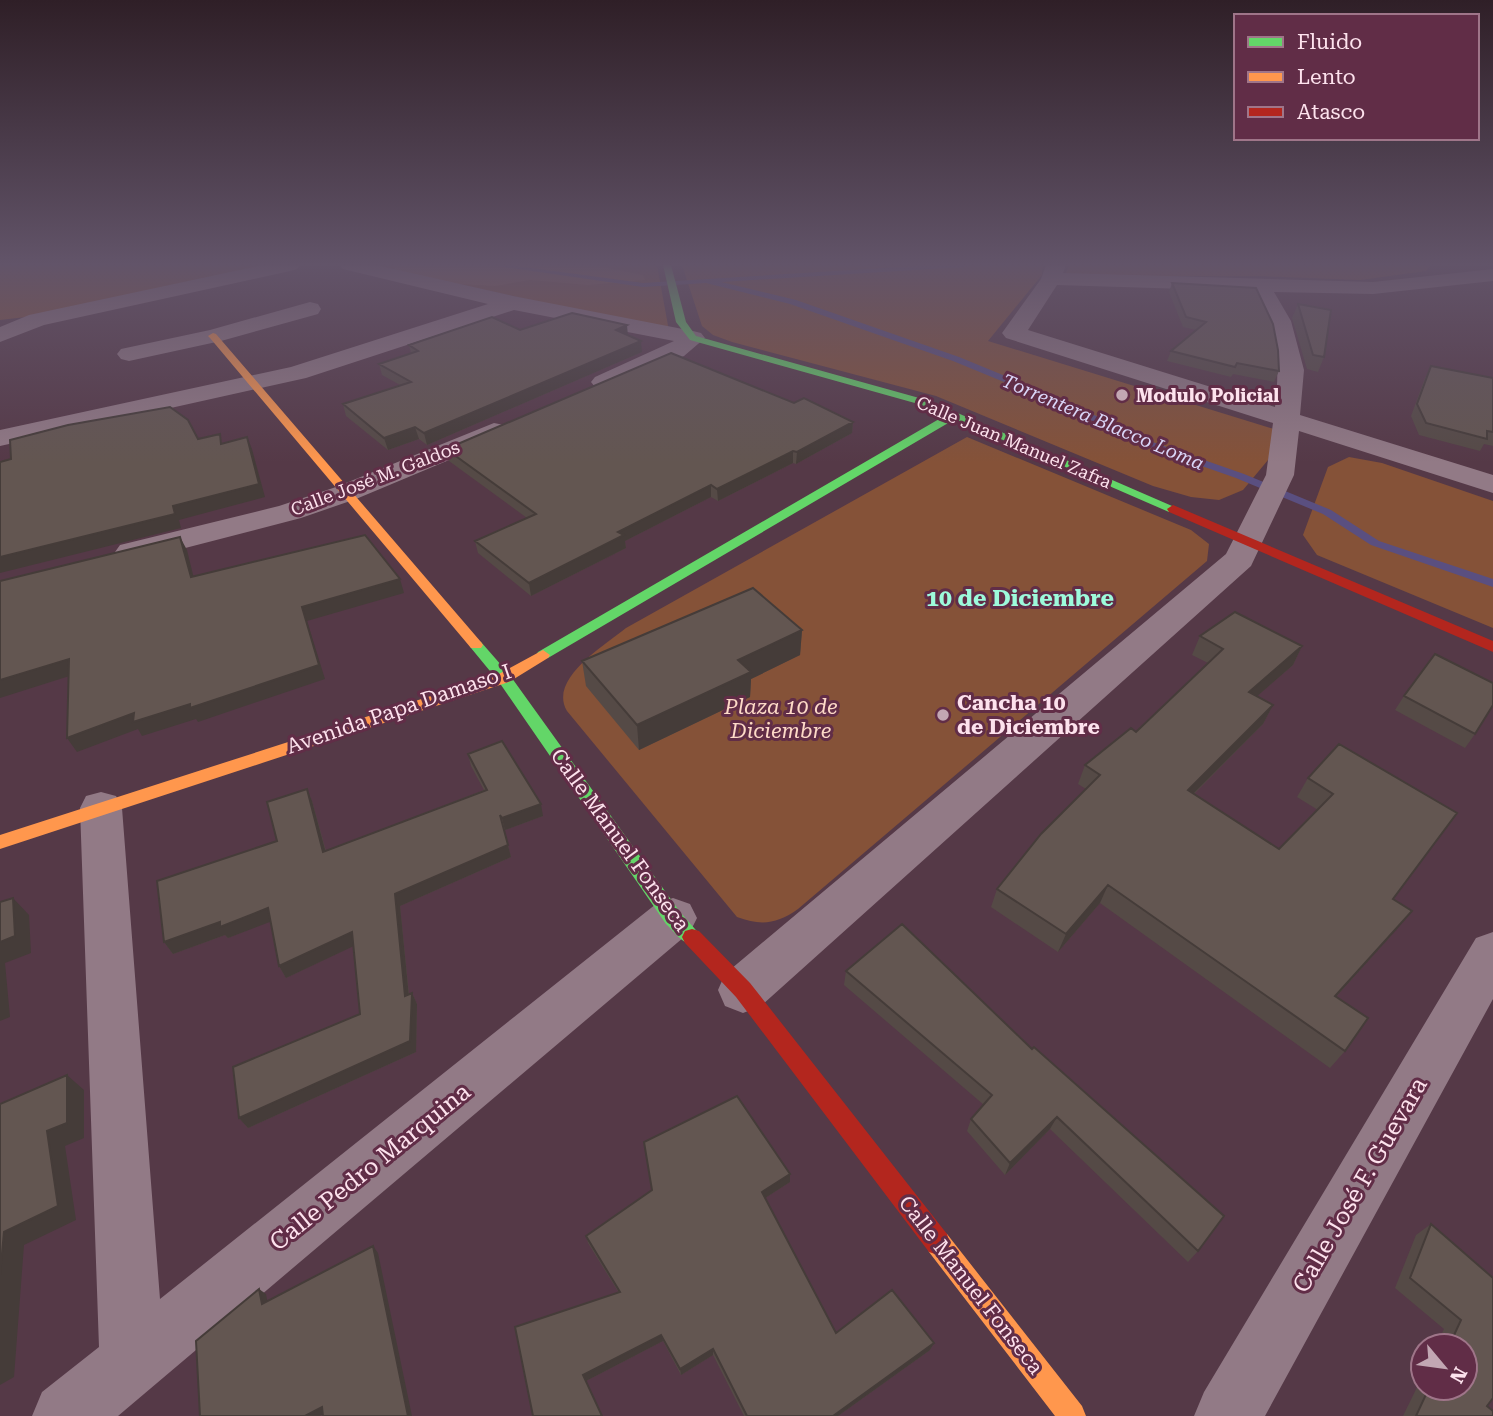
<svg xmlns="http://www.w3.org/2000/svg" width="1493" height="1416" font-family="'Roboto Serif',serif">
<rect width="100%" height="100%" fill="#553947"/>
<path fill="#855238" d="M0,265h267l-241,52 -26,3z
M373,265h284l12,66z
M682,265h361l-1,10 -54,66 289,89 -9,30 -25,30 -24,10 -28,-3 -38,-11 -217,-90 -204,-54 -19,-7 -11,-9z
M1069,265h362l-5,6 -66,9 -101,-4h-194z
M967,437l224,93 18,14 -2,17 -409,348c-21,15 -37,17 -61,8l-170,-206c-19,-32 37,-65 59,-83z
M1349,457l33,6 111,38v127l-176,-73 -14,-20 25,-68z"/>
<path fill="#966348" d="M393,265h200l50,10 2,5 -57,5 -58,-5 -35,6 -54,-3 -43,-10z"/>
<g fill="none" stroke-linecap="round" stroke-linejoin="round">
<path fill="#5a4f80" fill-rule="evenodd" d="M490,265h19l134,18 288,-18h36l-4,2 -242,15 75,18 163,57 100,41 85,41 100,35 87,36 48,31 114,38v8l-122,-42 -48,-31 -87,-36 -100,-35 -83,-41 -100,-41 -163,-57 -84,-21 -63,4z"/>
<path fill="#927a86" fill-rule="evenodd" d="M263,265h37l-3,4 -7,2 -246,54 -44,17v-15l29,-12z
M340,265h36l137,31 180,35 8,2 4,5 -21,18 -80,34 -9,-3 -4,-5 4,-5 79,-36 -160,-31 -208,68 -306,68v-16l291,-63 197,-63 -145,-35z
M1046,265h20l-3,8 310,9 120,-13v12l-120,13 -99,-2 17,29 13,49 -4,45 193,60v18l-194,-62 -5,44 -43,91 -490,440 -18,7 -18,-7 -7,-16 7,-16 501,-420 40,-79 7,-52 -267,-85 -4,-5 39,-54zM1057,285l195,6c24,43 29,66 23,116l-247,-77z
M310,302l8,2 3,5 -3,5 -97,27 -92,20 -8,-2 -4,-5 4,-5 89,-19z
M494,423l10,2 4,6 -4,6 -148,62 -55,19 -170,44 -11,-3 -5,-7 5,-7 159,-39 57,-19z
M101,792l15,4 6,12 38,491 496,-395 17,-6 17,6 7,14 -7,14 -572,484h-86l10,-24 57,-45 -19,-539 6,-12z
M1493,932v67l-228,417h-71l10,-24 272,-454z"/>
<path fill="#63d668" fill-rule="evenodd" d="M663,265h8l15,57 10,14 234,65 249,108 -2,3h-8l-214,-93 -407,239h-10l-2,-3 2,-3 408,-237 -24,-10 -232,-65 -14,-18z
M476,640l5,2 28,32 171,238 22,25 -3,6c-15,5 -23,-10 -33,-19l-167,-242 -28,-34 -2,-3 2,-3z"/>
<path fill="#ff974d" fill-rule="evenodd" d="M213,333l3,1 265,308 2,3 -2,3h-10l-261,-310 -2,-2z
M543,650l7,5 -2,3 -39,24 -509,167v-14l499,-161z
M938,1231l9,3 135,172 4,10h-31l-126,-164 -3,-9 3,-9z"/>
<path fill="#b3261e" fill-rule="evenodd" d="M1173,505l320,136v11l-324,-140 -2,-3z
M692,929l7,2 51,52 197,251 3,9 -3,9 -9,3 -9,-3 -193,-255 -51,-54 -3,-6 3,-6z"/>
</g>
<path fill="#554a46" d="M1172,283l107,88 -5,11 -41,-8 -2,3 -64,-16 4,-10 25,-21 -13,-3 -14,-35z
M1298,304l26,53 -6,15 -11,-3 -15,-51z
M520,330l108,5 14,17 -215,93 -8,-6 -31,11 -42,-34 -3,-12 57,-19 -18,-10 -3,-11 32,-11 -2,-8z
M1431,366l62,12v68l-9,-2 -4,7 -61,-16 -8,-19 14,-38z
M794,403l59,19 -1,11 -56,31 -3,-1 -75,38 -7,-4 -86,44 1,7 -95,48 -53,-43 -3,-12 52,-23 -78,-57 -3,-12z
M802,630l-2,25 -49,24 -1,18 -111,53 -53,-64 -4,-25z
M1200,636l102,10 -9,19 -36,31 16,9 -10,19 -69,70 85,55 39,-39 -21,-13 11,-19 31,-34 54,155 4,30 -61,68 9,54 -15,17 -230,-165 -42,49 -67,-45 6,-18 89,-100 -8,-5 7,-19 51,-33 72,-69 -16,-8z
M1404,696l71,38 -10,14 -70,-38z
M468,754l75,62 -38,14 -2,-3 8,30 -111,49 9,88 3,-1 5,11 -1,48 -168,76 -9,-10 121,-104 -7,-68 -67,32 -7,-12 -9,-45 -42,17 -3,-3 -52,19 -9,-12 113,-101 30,-52 5,12 14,50 158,-61 -13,-24z
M902,924l296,327 -10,11 -138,-133 -45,46 -38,-44 4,-12 13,-14 -140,-120 2,-14z
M790,1182l-25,16 71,135 98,10 -4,7 -92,66h-94l-31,-61 -32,20 -18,-34 -77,40 -53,35 86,-123 -31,-50 -2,-7 66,-46z
M1431,1224l56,182 6,10h-90l20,-41v13h42v-42h-29l8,-17 -49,-41 21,-53z"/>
<path fill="#453c39" d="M627,325l1,11 -12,-6z
M641,341l1,11 -215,93 -3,-12z
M853,422l-1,11 -56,31 1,-12z
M415,427l4,12 -31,11 -4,-12z
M247,437l5,12 13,48 -86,23 2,8 -181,45v-16l173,-51z
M793,451v12l-75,38 -1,-12z
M711,485v12l-86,44 1,7 -95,48 -2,-13 89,-51z
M180,537l7,13 10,41 -6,-14z
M400,579l4,14 -97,28 18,58 -127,43 -2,-3 -54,17 -4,-7 -61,23 -10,-14 235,-131z
M802,630l-2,25 -49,24 -1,18 -111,53 -2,-25 101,-65z
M1302,646l-9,19 -53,46 9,-19z
M69,659l10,14 -79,25v-18z
M1273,705l-10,19 -84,84 9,-18z
M307,789l5,12 17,63 -6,-12z
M541,804l2,12 -38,14 -3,-12z
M500,815l11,42 -111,49 10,101 -5,-11 -10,-102z
M1108,885l-8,18 -42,49 8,-18z
M13,898l16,17 2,38 -26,10 5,54 -10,4v-79z
M268,908l7,12 -47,18 -3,-3 -52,19 -9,-12 56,-20z
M1412,911l-15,18 -76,84 14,-17z
M352,932l6,12 -72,34 -7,-12z
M412,993l5,11 -1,48 -168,76 -9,-10z
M67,1075l17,15v48l-19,8 11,74 -52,25 -10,132 -14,8v-110l4,-43 43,-101z
M1057,1117l-7,12 -45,46 5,-12z
M790,1174v8l-28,18v-8z
M373,1246l5,7 34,163h-4z
M259,1289l7,5 3,16 -7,-6z
M661,1335l2,6 -77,40 -3,-6z
M934,1343l-4,7 -92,66h-5z
M713,1349v6l-32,20 -1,-6z
M322,1407l6,5 -8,4h-15z"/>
<path fill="#635651" stroke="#453c39" stroke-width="2" d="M1172,283l84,5 17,36 5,26 1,21 -42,-8 -2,4 -64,-16 35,-29 -20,-5z
M1298,304l33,6 -7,47 -11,-2z
M572,313l55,12 -11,5 25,11 -217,92 -9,-6 -31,11 -41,-34 68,-22 -32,-18 39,-13 -9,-6 83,-28 28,13z
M671,353l123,50 10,-5 49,24 -56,30 -4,-1 -76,38 -6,-4 -93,47 6,3 -95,48 -54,-42 61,-27 -90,-65z
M1431,366l62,12v54l-6,-1v8l-61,-16 -9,-19z
M170,407l18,13 10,19 22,-5 1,10 26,-7 12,47 -86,22 2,8 -175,43v-95l11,-3 -1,-19 58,-15z
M365,535l35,44 -98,28 17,58 -129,43v-4l-57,18 1,-9 -67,25 2,-79 -69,21v-99l180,-44 11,40z
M753,588l49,42 -64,30 13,12 -114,53 -55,-64z
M1235,612l67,34 -53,46 24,13 -85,85 91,59 54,-55 -25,-16 31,-34 118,69 -64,86 19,12 -77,85 33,22 -23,33 -237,-166 -42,49 -69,-45 44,-55 59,-59 -15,-10 46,-37 5,4 87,-83 -23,-13z
M1435,654l58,29v22l-18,29 -71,-38z
M502,741l39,63 -39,14 -2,-3 8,30 -113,49 10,102 7,-3 -2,48 -171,77 -6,-51 127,-53 -8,-82 -73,34 -11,-58 -48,19v-5l-56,20 -7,-61 120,-40 -10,-39 40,-13 16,63 164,-62 -19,-36z
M13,898l2,38 -15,6v-40z
M902,924l130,125 2,-2 190,169 -26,35 -141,-134 -47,46 -39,-44 21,-24 -146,-124z
M67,1075v48l-20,8 11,75 -54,26 -4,43v-171z
M737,1096l53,78 -28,18 74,141 56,-43 42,53 -101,73h-86l-34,-67 -33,20 -19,-34 -78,40 19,41h-69l-18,-89 105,-35 -34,-56 66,-46 -8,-48z
M1431,1224l62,54v120l-6,8 6,5v5h-77l13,-28h36v-42h-16l12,-26 -51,-42z
M373,1246l35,170h-85l-1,-9 -17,9h-105l-4,-75 63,-52 3,15z"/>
<linearGradient id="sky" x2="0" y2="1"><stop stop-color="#2f1f27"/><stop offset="0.57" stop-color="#625469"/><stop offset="1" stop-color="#625469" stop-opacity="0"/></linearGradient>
<rect width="1493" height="463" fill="url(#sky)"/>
<g fill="#c2a7b3" stroke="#612d47" stroke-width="2.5">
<circle cx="1122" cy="395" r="7"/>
<circle cx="943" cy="715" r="7"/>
</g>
<g text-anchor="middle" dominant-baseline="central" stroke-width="6" stroke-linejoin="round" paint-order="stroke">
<g font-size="18" font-weight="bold" fill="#fde2ed" stroke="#612d47" text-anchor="start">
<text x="1136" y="395">Modulo Policial</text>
</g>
<g font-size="18" fill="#fde2ed" stroke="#612d47">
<text transform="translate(1014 442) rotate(23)">Calle Juan Manuel Zafra</text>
<text transform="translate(375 478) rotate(-21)">Calle José M. Galdos</text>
</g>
<g font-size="19" font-style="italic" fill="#dad6f8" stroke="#612d47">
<text transform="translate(1103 422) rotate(23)">Torrentera Blacco Loma</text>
</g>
<g font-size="21" font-weight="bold" fill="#fde2ed" stroke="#612d47" text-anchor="start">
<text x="957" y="703">Cancha 10<tspan x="957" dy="24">de Diciembre</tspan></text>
</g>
<g font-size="21" font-style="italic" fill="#fddac7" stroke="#612d47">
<text x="781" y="707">Plaza 10 de<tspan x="781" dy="24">Diciembre</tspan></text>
</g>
<g font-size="21" fill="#fde2ed" stroke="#612d47">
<text transform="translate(399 709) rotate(-19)">Avenida Papa Damaso I</text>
<text transform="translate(620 840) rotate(54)">Calle Manuel Fonseca</text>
<text transform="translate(971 1285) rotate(52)">Calle Manuel Fonseca</text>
</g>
<g font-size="23" font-weight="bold" fill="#9dfadb" stroke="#612d47">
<text x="1020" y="598">10 de Diciembre</text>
</g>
<g font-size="24" fill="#fde2ed" stroke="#612d47">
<text transform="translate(370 1167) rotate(-39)">Calle Pedro Marquina</text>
<text transform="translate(1360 1185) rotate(-60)">Calle José F. Guevara</text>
</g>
</g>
<rect x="1234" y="14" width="245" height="126" fill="#612d47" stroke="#9f7589" stroke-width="2"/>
<rect x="1248" y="37" width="35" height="10" fill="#63d668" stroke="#9f7589" stroke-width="2"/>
<text x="1297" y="49" font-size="21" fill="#fde2ed">Fluido</text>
<rect x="1248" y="72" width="35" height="10" fill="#ff974d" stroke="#9f7589" stroke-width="2"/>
<text x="1297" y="84" font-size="21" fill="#fde2ed">Lento</text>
<rect x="1248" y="107" width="35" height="10" fill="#b3261e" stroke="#9f7589" stroke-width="2"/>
<text x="1297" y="119" font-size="21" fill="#fde2ed">Atasco</text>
<g transform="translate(1444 1367) rotate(119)"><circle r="33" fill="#612d47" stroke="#9f7589" stroke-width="2"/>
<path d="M0-5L12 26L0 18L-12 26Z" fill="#c2a7b3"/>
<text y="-10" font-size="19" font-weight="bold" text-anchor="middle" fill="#fde2ed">N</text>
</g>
</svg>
